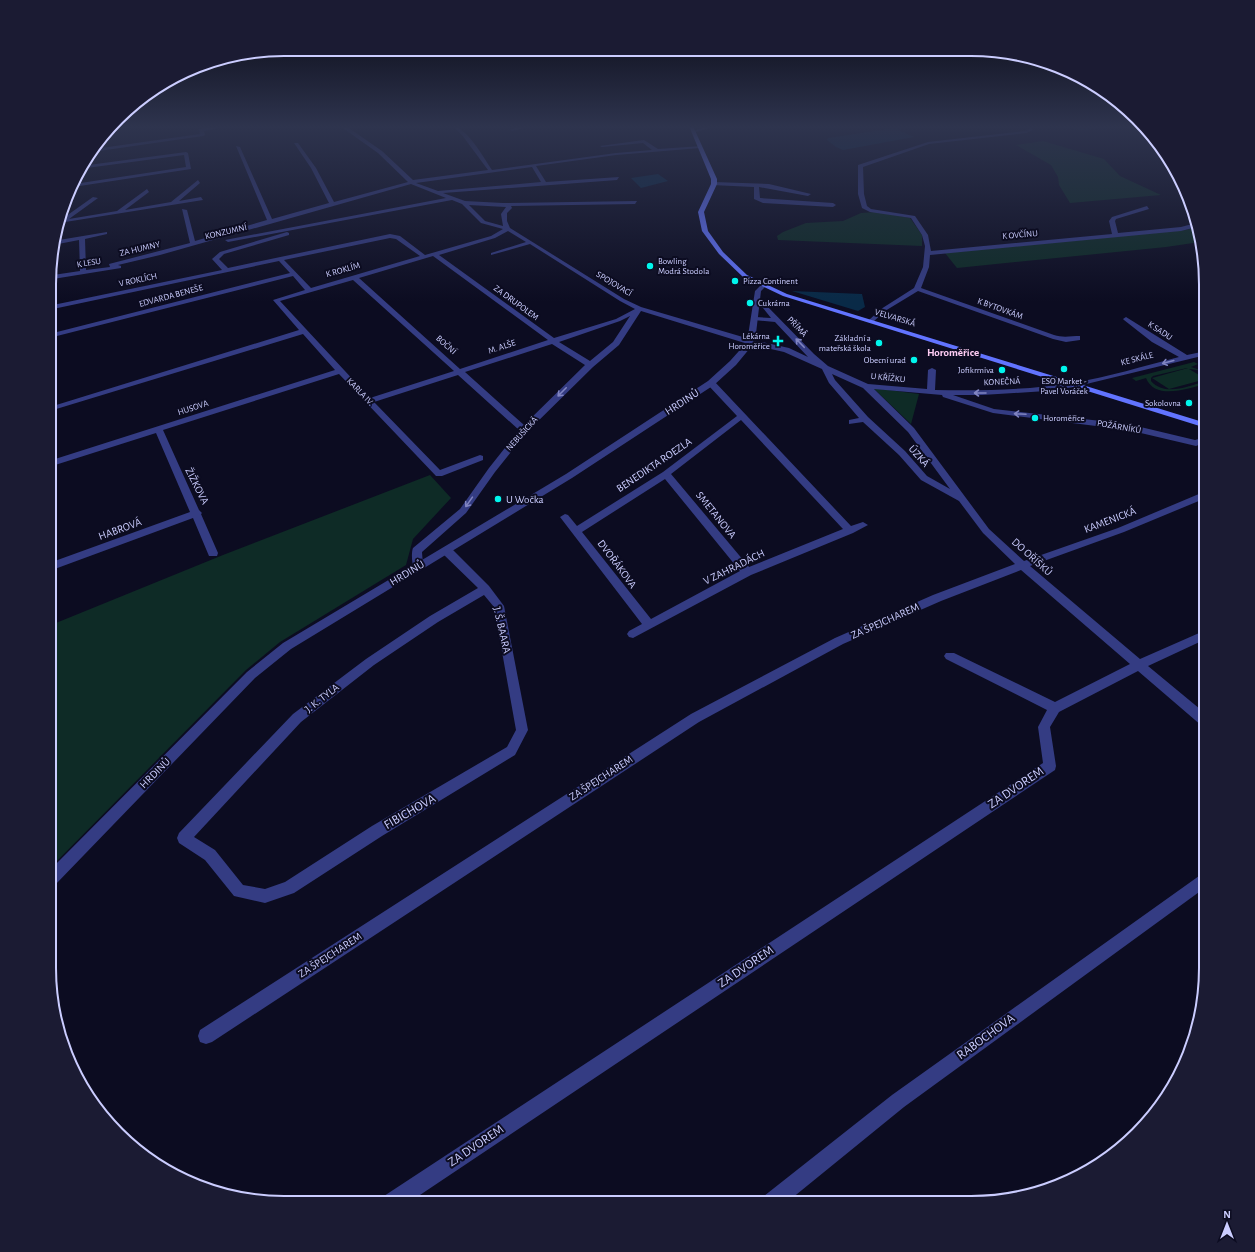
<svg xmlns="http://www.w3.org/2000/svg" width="1255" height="1252" font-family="'Alegreya Sans',sans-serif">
<rect width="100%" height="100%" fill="#0c0c21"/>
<path fill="#0e2b26" d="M1043,141l61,18 16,17 41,19 -91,8 -11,-18 -1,-8 -7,-12 -35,-20z
M876,212l34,6 12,17v11l-144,-6 -1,-4 6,-4 23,-9 37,-2 18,-8z
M1197,227l3,15 -34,5 -209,21 -12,-15 241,-23z
M1194,362l4,2 -7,3 12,4 3,4 -8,-5 -9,-1 17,10 -37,10 -17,-11 36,-10h-1l-34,8 -2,2v3c14,16 38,5 55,0v3c-17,4 -51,17 -60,-6l-10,3 -4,-3z
M873,388l46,6 -8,30z
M430,475l21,23 -38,41 -7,26 -126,77 -34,28 -196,198 1,-243 172,-70z"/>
<path fill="#092a47" d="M894,128l20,9 -71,13 -7,-3 -9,-7 1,-2z
M658,174l10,7 -27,7 -10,-10z
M792,291l70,3 3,13 -7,4z
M75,1059l17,32 -4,3 -16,-32z"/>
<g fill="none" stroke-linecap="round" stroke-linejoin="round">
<path stroke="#092a47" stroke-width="2" d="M1063,126l17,3 27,-2
M1105,127l11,-1
M896,129l17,-3"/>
<path fill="#343c83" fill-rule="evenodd" d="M216,126h14l-26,5 1,4 -2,1 -111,16 2,-3 106,-15 -1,-5z
M340,126h6l36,25 31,29 75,-10 -26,-35 -10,-9c14,0 32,32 40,44l124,-17 36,-3 -9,-7 -41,4 -2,-1 44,-6 14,9 44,-3 -2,2 -84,7 -80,11 10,16 73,-5 -2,3 -174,13 22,8 38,2 134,-2 -2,3 -124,2 1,2 -5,5v8l3,7 114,71 17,8 112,33 36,8 19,9 -33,-35 -22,-2 -1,-1 3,-2 16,1 -8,-10 -9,-4v-2l13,4 47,48 14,12 40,18 59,5 1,-19 4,-2 4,2 -1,20c46,1 92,0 137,-7 36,-6 72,-17 107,-26l-27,-15 -28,-22 -1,-1 3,-2 61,38 19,-4v4l-132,32 -28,4 -64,4h-29l41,14 134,15 67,16 11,-3v5l-10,4 -68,-16 -135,-17 -50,-16 -1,-2 -68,-6 40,39 75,101 35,32 94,-33 88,-37v7l-82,34 -94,34 110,93 66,-29v9l-58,27 58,48v13l-4,-1 -64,-55 -79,41 -9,15 6,39 -1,4 -647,433h-26l2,-7 659,-433 -5,-36 9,-17 -101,-51 -2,-3 2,-3h8l101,49 75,-38 -109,-94 -80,31 -98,43 -144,78 -487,320 -6,2 -6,-2 -2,-6 2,-6 491,-316 144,-76 98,-43 82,-31 -32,-31 -24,-32 -38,-21 -22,-25 -36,-33 -14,2v-4l10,-2 -30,-35 -7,-14 -38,-17 -36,-8 -107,-33 -22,34 -26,22 -66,65 -32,40 -29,41 -44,39 1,14 -1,3h-8c-2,-5 -3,-16 -1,-21l47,-39 29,-41 30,-38 -61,-55 -84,27 66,68 40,-15 3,1v4l-41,16h-6l-97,-102 -176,56 36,80 3,3 -1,1 17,39 -1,3h-8l-16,-38 -141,52v-8l138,-50 -34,-79 -104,33v-6l283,-90 -32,-36 -250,76v-4l246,-76 -26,-30 32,-10 -12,-14 -240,61v-4l237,-60 -11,-12 -226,48v-4l169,-35 -10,-11 8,-7 67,-20 2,1v2l-65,19 -5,5 9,9 162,-34 10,2 25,19 66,-19 12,-7 -22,-6 -19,-19 -10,-4 -224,42 -3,-2 221,-42 -35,-14 -251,71 -42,10 3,1v2l-68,11v-4l27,-4 -1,-31 -26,5v-4l54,-9v2l-22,5 1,31 24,-3 -1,-3 81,-21 -8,-34 5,1 8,31 72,-21 -31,-74 4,1 32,72 57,-16 -18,-35 -17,-25h4l18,25 18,34 74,-20 -30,-29zM532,167l9,15 -103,9 -22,-8zM469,205l37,2 -5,7 2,12 -18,-5zM508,231l18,11 -35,11v2l39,-11 90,57 15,8 -19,10 -62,19 -115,-83 56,-17zM390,238l6,1 24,17 -109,32 -27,-28zM433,256l115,84 -88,29 -101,-91zM353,280l101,91 -84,27 -90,-97zM630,316l-17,26 -23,19 -31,-19 61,-21zM552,344l33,21 -61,60 -59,-53zM832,374l31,14 45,44 42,57 -23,-13 -22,-25 -37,-34 -33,-37z
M521,126h10l-19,5 -2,-1z
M1031,128l2,2 -7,3 -97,11 -66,23 1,27 3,12 4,3 44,7 13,19 3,16 181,-17 -3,-13 3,-4 35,-11 2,3 -33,10 -1,2 3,12 63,-6 15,-4 1,4 -16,4 -251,24 -1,12 -8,21 133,47c9,3 17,1 26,1v4l-14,2 -13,-3 -135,-48 -33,20 -12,11h-4v-2l12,-11 33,-21 9,-21 2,-21 -3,-11 -11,-17 -41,-6 -8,-4 -4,-14v-29l70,-23 97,-11z
M186,152l2,1 3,16 -118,18 1,-3 112,-17 -2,-12 -105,14 2,-3z
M198,180l2,3 -21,18 22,-4 2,3 -144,23 3,-4 31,-22 5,1 -29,21 48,-8 30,-22 2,3 -24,18 46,-8z
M714,182l55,2 42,10 -3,2 -49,-9 1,11 73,5 3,2 -3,2 -70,-4 -9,-4v-12l-42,-2z
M708,381h6l137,145 12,-4 5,3 -15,8 -102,42 -118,63 -4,-1 -2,-3 2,-3 13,-7 -82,-107 5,-3 3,1 9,11 86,-54 74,-56 -29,-31zM741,420l102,109 -94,38 -78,-93zM665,479l75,92 -89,48 -69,-87z
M446,546l4,1 39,39 15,20 24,124 -13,25 -133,81 -88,57 -29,10 -31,-7 -29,-36 -26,-17 -2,-5 2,-5 114,-119 73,-55 64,-43 48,-28 -36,-35 -1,-3zM484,595l10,12 22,123 -9,17 -135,79 -87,56 -20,7 -22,-4 -28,-35 -21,-13 107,-115 73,-57 64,-43z
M1206,871v16l-302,220 -118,96h-24l2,-7 128,-101z"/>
<path fill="#343c83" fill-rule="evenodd" d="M707,126h9l-23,7 -2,-1z
M761,285l5,1 -5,5 -6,51 -19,23 -22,20 -142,93 -281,171 -36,29 -200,207 -5,2v-17l197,-198 36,-29 283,-169 142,-93 22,-20 17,-19 8,-51z"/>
<path fill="#6274ff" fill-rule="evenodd" d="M689,126h4l24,53v5l-13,28 4,19 15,21 24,23 40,19 419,129v5l-423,-132 -40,-19 -24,-23 -17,-23 -4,-19 13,-28v-5z"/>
</g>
<defs><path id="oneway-shaft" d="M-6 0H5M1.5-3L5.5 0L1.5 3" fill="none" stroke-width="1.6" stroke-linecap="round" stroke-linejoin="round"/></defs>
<g stroke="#8084c1">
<use href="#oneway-shaft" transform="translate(800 343) rotate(-134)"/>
<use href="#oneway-shaft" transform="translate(1168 362) rotate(165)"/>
<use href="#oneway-shaft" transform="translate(562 392) rotate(135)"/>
<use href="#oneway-shaft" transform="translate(980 393) rotate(-180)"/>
<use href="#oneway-shaft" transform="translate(1020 414) rotate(-177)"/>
<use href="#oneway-shaft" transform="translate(469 502) rotate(125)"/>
</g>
<linearGradient id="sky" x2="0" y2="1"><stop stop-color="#070712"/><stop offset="0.42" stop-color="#2e344e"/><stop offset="1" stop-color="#2e344e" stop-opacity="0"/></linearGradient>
<rect width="1255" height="302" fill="url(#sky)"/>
<g fill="#00f6ed" stroke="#0c0c21" stroke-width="1.5">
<circle cx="650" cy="266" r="4"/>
<circle cx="735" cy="281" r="4"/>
<circle cx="750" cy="303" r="4"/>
<path d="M776 335h4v4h4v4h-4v4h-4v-4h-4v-4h4z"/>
<circle cx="879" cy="343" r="4"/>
<circle cx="914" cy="360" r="4"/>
<circle cx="1064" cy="369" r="4"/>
<circle cx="1002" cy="370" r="4"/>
<circle cx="1189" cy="403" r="4"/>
<circle cx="1035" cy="418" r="4"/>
<circle cx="498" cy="499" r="4"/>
</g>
<g text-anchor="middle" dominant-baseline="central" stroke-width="4" stroke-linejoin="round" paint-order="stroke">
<g font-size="9" fill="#cbcdff" stroke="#0c0c21">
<text transform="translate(226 232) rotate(-13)">KONZUMNÍ</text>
<text transform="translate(1020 235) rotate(-5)">K OVČÍNU</text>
<text transform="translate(140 249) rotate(-13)">ZA HUMNY</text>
<text transform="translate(89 263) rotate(-9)">K LESU</text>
<text transform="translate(343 270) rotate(-16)">K ROKLÍM</text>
<text transform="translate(138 280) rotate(-12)">V ROKLÍCH</text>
<text transform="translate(614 284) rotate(31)">SPOJOVACÍ</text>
<text transform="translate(171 296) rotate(-15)">EDVARDA BENEŠE</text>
<text transform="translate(516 303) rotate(36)">ZA DRUPOLEM</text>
<text transform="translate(1000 309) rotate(20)">K BYTOVKÁM</text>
<text transform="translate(895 318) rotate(17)">VELVARSKÁ</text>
<text transform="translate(797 327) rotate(46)">PŘÍMÁ</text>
<text transform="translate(1160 331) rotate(33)">K SADU</text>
<text transform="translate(446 345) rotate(42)">BOČNÍ</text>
<text transform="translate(502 347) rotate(-18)">M. ALŠE</text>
<text transform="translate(1137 359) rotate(-14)">KE SKÁLE</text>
<text transform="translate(888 378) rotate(6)">U KŘÍŽKU</text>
<text transform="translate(1002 382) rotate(-2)">KONEČNÁ</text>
<text transform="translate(360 392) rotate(46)">KARLA IV.</text>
<text transform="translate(193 408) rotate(-18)">HUSOVA</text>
<text transform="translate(1119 427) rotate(10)">POŽÁRNÍKŮ</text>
<text transform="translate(522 434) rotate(-48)">NEBUŠICKÁ</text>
</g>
<g font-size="9" fill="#cbcdff" stroke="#0c0c21" text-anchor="end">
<text x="658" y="261" text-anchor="start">Bowling<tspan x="658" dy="10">Modrá Stodola</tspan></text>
<text x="743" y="281" text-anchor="start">Pizza Continent</text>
<text x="758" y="303" text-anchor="start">Cukrárna</text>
<text x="770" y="336">Lékárna<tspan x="770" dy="10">Horoměřice</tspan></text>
<text x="871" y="338">Základní a<tspan x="871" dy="10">mateřská škola</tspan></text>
<text x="906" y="360">Obecní urad</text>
<text x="994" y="370">Jofikrmiva</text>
<text x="1064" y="381" text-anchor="middle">ESO Market -<tspan x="1064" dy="10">Pavel Voráček</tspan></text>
<text x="1181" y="403">Sokolovna</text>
<text x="1043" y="418" text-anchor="start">Horoměřice</text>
</g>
<g font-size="11" font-weight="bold" fill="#ffcdf4" stroke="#0c0c21">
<text x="953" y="352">Horoměřice</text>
</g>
<g font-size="11" fill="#cbcdff" stroke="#0c0c21">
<text transform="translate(682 402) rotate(-33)">HRDINŮ</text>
<text transform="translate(919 456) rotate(48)">ÚZKÁ</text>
<text transform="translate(654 465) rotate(-34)">BENEDIKTA ROEZLA</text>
<text transform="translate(197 486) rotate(63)">ŽIŽKOVA</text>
<text transform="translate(716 515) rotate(51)">SMETANOVA</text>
<text transform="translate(1110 520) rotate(-21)">KAMENICKÁ</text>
<text transform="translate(120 529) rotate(-20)">HABROVÁ</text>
<text transform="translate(1032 557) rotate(42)">DO OŘÍŠKŮ</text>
<text transform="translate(617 564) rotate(53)">DVOŘÁKOVA</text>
<text transform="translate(734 567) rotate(-26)">V ZAHRADÁCH</text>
<text transform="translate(407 573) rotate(-31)">HRDINŮ</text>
<text transform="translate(885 621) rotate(-24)">ZA ŠPEJCHAREM</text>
<text transform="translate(502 630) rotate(77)">J. Š. BAARA</text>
<text transform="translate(322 698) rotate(-38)">J. K. TYLA</text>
<text transform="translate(155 773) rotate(-45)">HRDINŮ</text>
<text transform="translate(601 778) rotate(-33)">ZA ŠPEJCHAREM</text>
<text transform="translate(330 955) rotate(-33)">ZA ŠPEJCHAREM</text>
</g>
<g font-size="11" fill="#cbcdff" stroke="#0c0c21" text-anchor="start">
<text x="506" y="499">U Wočka</text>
</g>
<g font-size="13" fill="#cbcdff" stroke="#0c0c21">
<text transform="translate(1016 788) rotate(-34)">ZA DVOREM</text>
<text transform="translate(410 812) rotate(-30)">FIBICHOVA</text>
<text transform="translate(746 967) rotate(-34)">ZA DVOREM</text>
<text transform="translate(986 1037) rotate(-36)">RABOCHOVA</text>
<text transform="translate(476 1146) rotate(-34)">ZA DVOREM</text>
</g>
</g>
<path d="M0 0H1255V1252H0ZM284 56H971A228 228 0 0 1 1199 284V968A228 228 0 0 1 971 1196H284A228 228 0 0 1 56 968V284A228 228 0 0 1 284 56Z" fill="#1b1b33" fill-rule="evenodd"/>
<path fill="none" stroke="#cbcdff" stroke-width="2" d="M284 56H971A228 228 0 0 1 1199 284V968A228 228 0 0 1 971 1196H284A228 228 0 0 1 56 968V284A228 228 0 0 1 284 56Z"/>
<g transform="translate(1227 1224)" stroke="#0c0c21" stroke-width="3" paint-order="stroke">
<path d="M0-3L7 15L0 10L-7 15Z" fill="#cbcdff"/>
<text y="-6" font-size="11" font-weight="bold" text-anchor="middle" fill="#cbcdff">N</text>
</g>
</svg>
